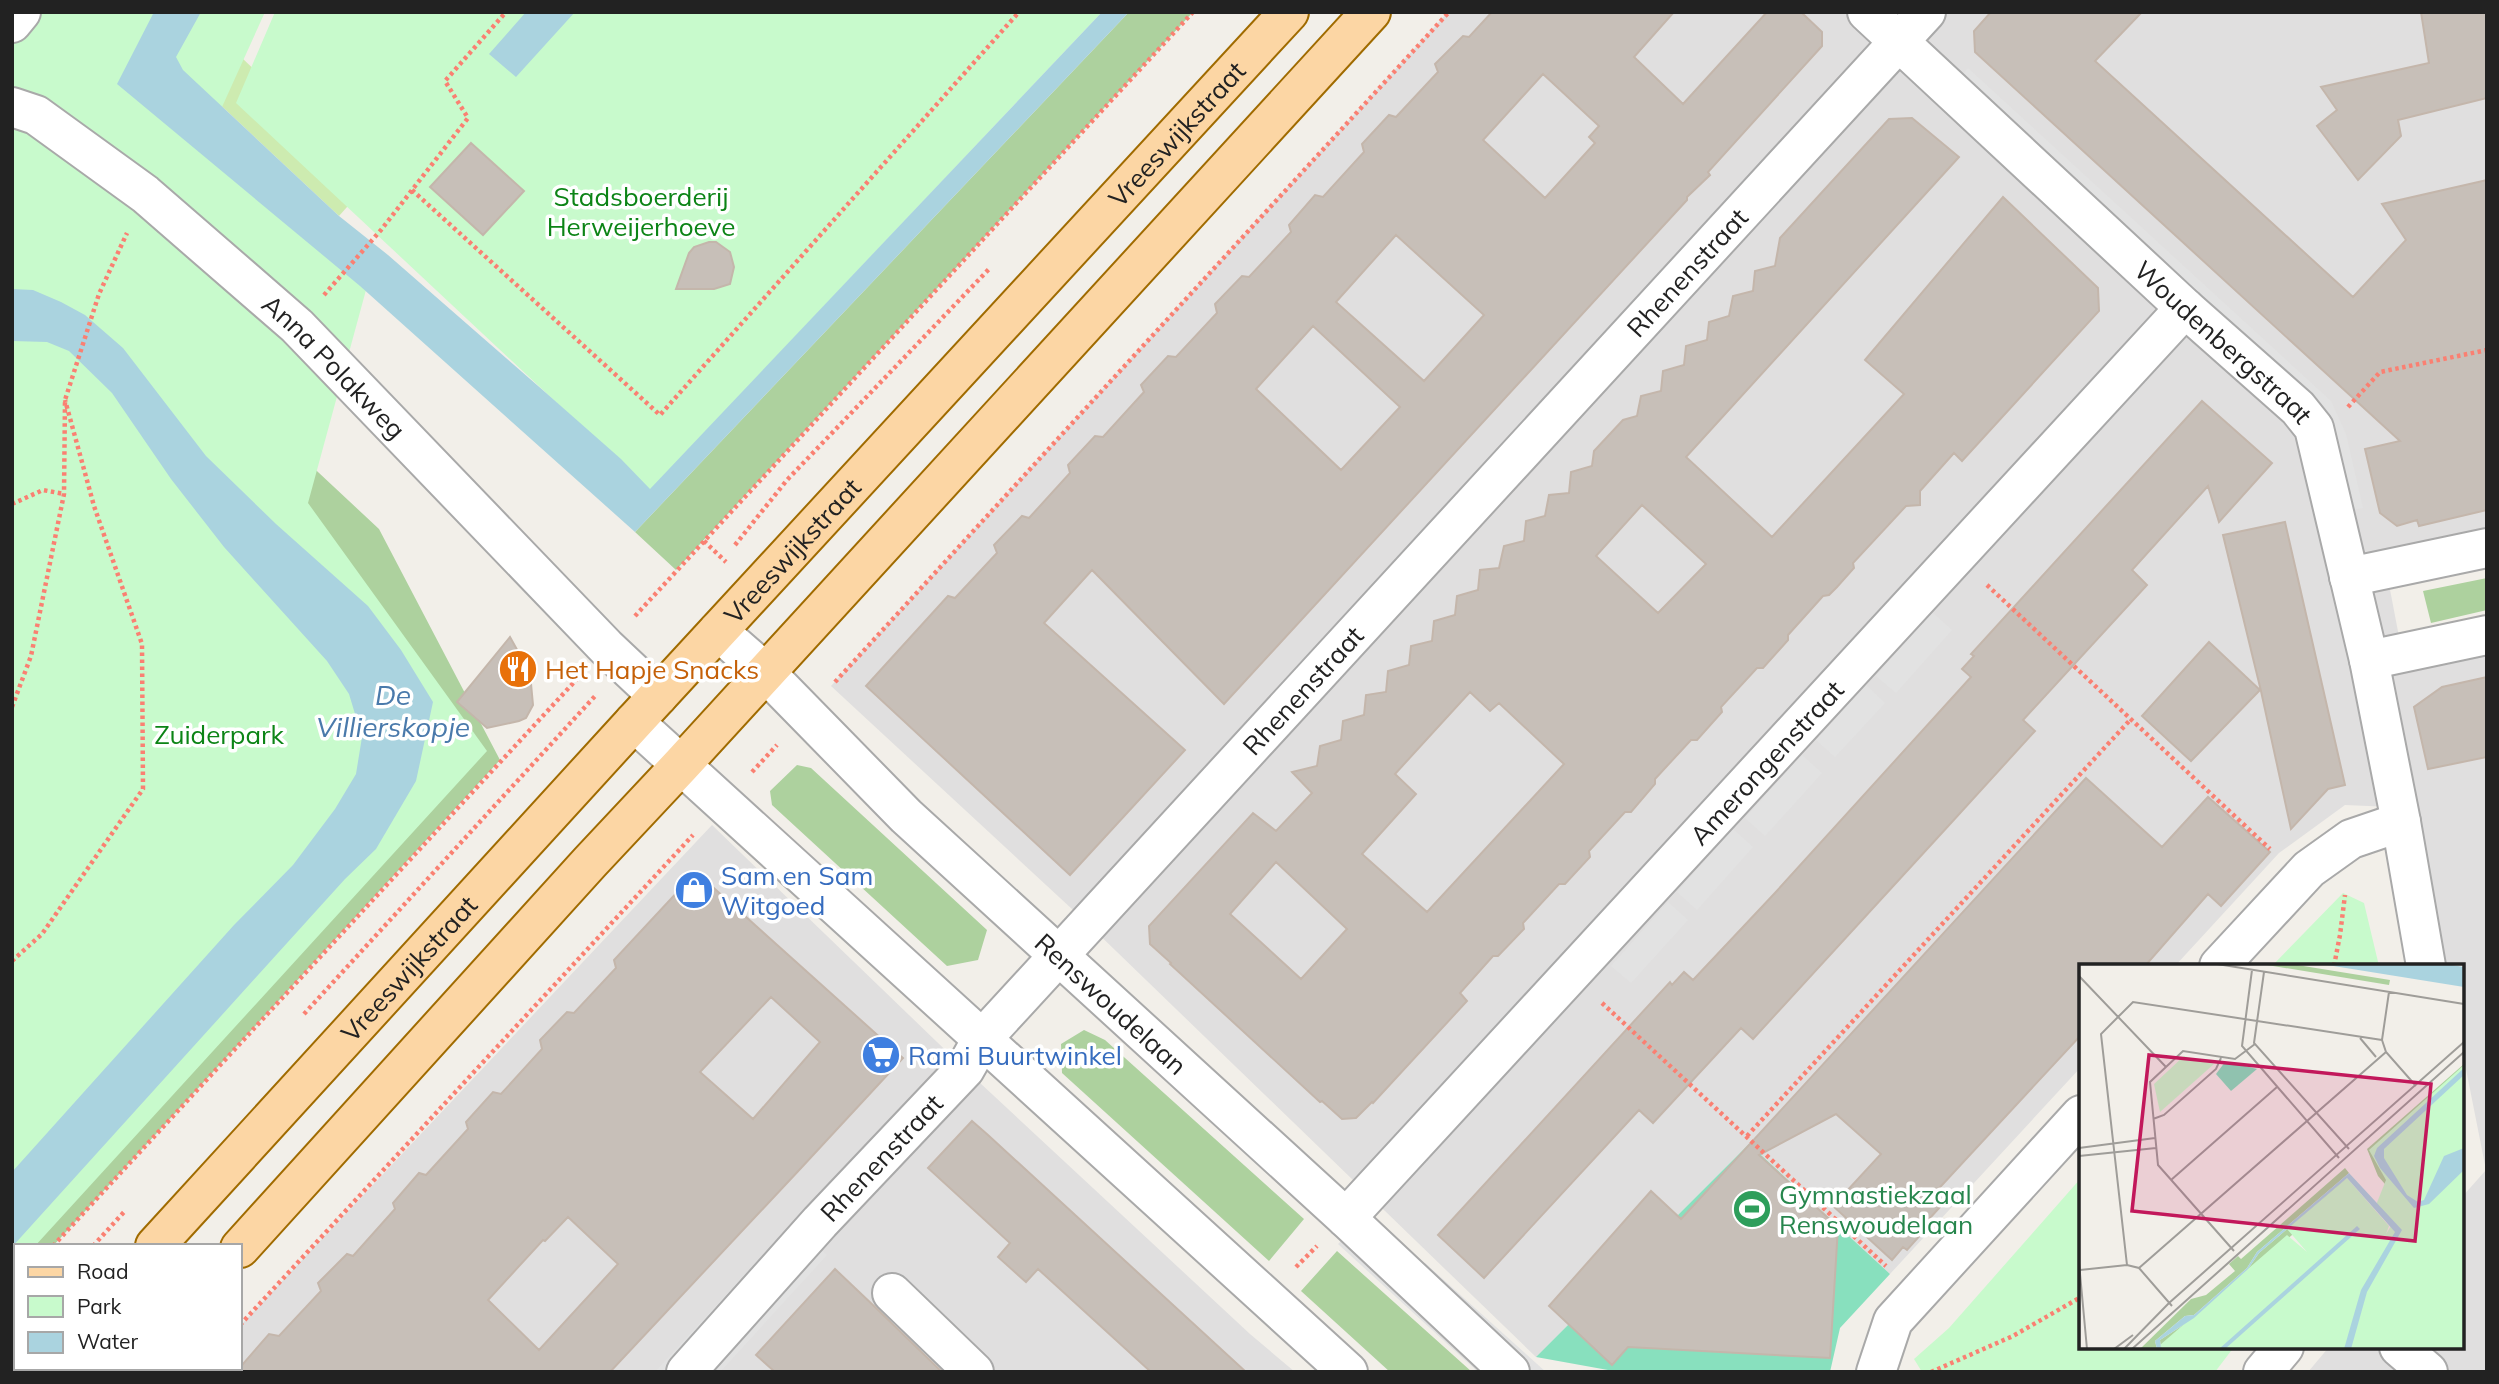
<svg xmlns="http://www.w3.org/2000/svg" width="2499" height="1384" font-family="Mulish,sans-serif">
<rect width="100%" height="100%" fill="#f2efe9"/>
<path fill="#e0dfdf" d="M1448,12h1039v518l-104,23 22,115 82,-18v722h-179l21,-25h133v-150l24,-27 -24,-121v-83h-16l-31,-158 -70,-3 -66,48 -104,113h-94v101l-191,207 -141,-130 -213,213 -450,-435 -255,-236z
M712,825l253,244 285,265 45,38h-1099l4,-4h40v-42z"/>
<path fill="#cdebb0" d="M224,41l147,139 -32,36 -156,-146z"/>
<path fill="#add19e" d="M1129,12h64l-517,558 -41,-38z
M135,301l244,228 121,231 -447,486h-37v40l-4,4v-43z
M2487,578v32l-56,13 -8,-32z
M797,765l14,3 176,162 -9,30 -31,6 -175,-161 -2,-14z
M1084,1030l21,10 199,179 -35,42 -207,-188 -1,-29z
M1337,1251l135,121h-82l-89,-81z"/>
<path fill="#c8facc" d="M12,12h253l-43,95 147,172 -61,224 179,248 -452,495h-19v21l-4,4z
M275,12h827l-452,478 -414,-387z
M2343,893l21,10 15,63h-107z
M2081,1178v169h153l-19,25h-293l-8,-13 35,-31z"/>
<path fill="#88e0be" d="M1749,1144l141,130 -50,54 -10,44h-211l-83,-15z"/>
<path fill="#e2e2e2" d="M1968,68l363,333 15,33 17,74 -12,2 -16,-73 -375,-359z
M1833,82l8,7 -636,692 -7,-7z
M1932,612l20,18 -56,63 -20,-17z
M1866,685l19,18 -50,54 -19,-17z
M1802,755l20,18 -57,63 -20,-18z
M1733,829l20,18 -56,63 -20,-18z
M1668,902l20,18 -57,63 -20,-17z
M799,1215l9,7 -137,150h-16z
M1345,1237l149,135h-16l-140,-128z
M819,1248l8,7 -107,117h-14z
M1425,1263l121,109h-15l-113,-102z"/>
<path fill="#aad3df" d="M154,12h47l-25,45 7,13 156,146 49,39 157,137 76,67 29,30 452,-477h27l-494,520 -275,-246 -243,-202z
M526,12h49l-59,65 -27,-23z
M12,289l21,1 28,12 24,13 38,33 83,108 70,68 92,82 33,44 32,52 -17,79 -40,68 -31,30 -333,368v-75l222,-247 59,-60 42,-56 21,-35 6,-37 -13,-43 -22,-33 -103,-114 -53,-68 -59,-86 -43,-42 -22,-9 -35,-1z"/>
<path fill="#c7bfb8" stroke="#c4b6ab" stroke-width="2" fill-rule="evenodd" d="M1492,12h182l-40,45 49,47 84,-92h34l21,20v14l-114,126 2,3 -23,22v3l-463,504 -132,-134 -48,53 141,127 -115,125 -204,-189 82,-90 7,2 42,-45 -3,-8 28,-29 7,2 41,-45 -2,-8 27,-29 8,1 41,-45 -3,-7 27,-29 8,1 41,-44 -2,-9 27,-28 7,1 42,-45 -2,-7 26,-30 8,2 41,-45 -2,-8 27,-29 7,2 42,-45 -3,-8 28,-28 6,1zM1543,74l56,52 -10,11 6,6 -50,55 -62,-58zM1396,235l88,80 -60,66 -88,-79zM1313,326l87,81 -59,63 -85,-81z
M1991,12h151l-47,49 258,236 53,-57 -24,-36 105,-24v330l-68,16 -2,-6 -20,6 -17,-13 -15,-64 35,-8 -425,-389 -1,-21z
M2421,12h66v86l-89,22 3,16 -43,44 -41,-54 20,-16 -16,-23 108,-24z
M1912,118l47,39 -273,300 86,80 132,-143 -39,-34 138,-163 95,91 1,23 -137,150 -8,-8 -34,38v14l-14,1 -53,57 1,5 -17,19 -8,8 -6,1 -35,39v5l-25,28h-6l-36,39 1,5 -25,28h-6l-36,39v5l-24,28h-6l-36,39 1,6 -25,27h-6l-36,39 1,6 -26,27h-5l-33,37 7,8 -94,102 -1,-1 -16,16 -14,1 -20,-18 -2,1 -150,-138 1,-1 -21,-19 -1,-18 104,-113 23,18 36,-38 -20,-21 25,-6 3,-20 21,-6 2,-19 21,-6 2,-20 20,-3 2,-21 21,-6 2,-19 21,-5 2,-20 21,-6 2,-19 21,-6 2,-20 19,-2 5,-22 20,-5 2,-20 19,-5 4,-21 20,-2 2,-21 21,-6 2,-15 29,-31 14,-4 4,-20 20,-5 2,-20 21,-6 2,-19 21,-6 2,-18 20,-6 4,-20 20,-5 2,-20 20,-5 5,-28 109,-119zM1642,505l64,59 -48,49 -62,-57zM1470,692l20,19 9,-8 65,61 -137,148 -65,-58 54,-60 -21,-20zM1276,862l71,67 -46,50 -71,-65z
M471,143l53,48 -41,44 -53,-48z
M709,242h7l14,10 4,15 -4,17 -16,5h-38l13,-36 5,-6z
M2202,401l70,62 -53,59 -11,-36 -76,84 15,15 -124,135 12,11 -84,92 -198,216 -12,-11 -88,95 -14,-13 -155,168 -46,-43 232,-253 2,3 12,-13 9,8 81,-86 197,-217 -9,-8 12,-13 -3,-2z
M2285,522l60,263 -17,4 -37,40 -30,-138 -38,-156z
M510,637l20,36 3,32 -7,13 -7,3 -32,7 -30,-26z
M2209,642l51,48 -69,71 -49,-45z
M2487,677v80l-59,12 -14,-62 28,-20z
M2086,778l76,69 46,-50 62,55 -49,54 -13,-12 -63,72h-64v69l-151,163 10,9 -11,12 3,3 -25,28 -4,-3 -11,13 -59,-54 48,-52 -45,-40 -77,41 79,72 -8,131 -202,-11 -16,18 -63,-59 102,-115 30,28z
M696,872l207,186 -101,109 -192,205h-374l33,-38 10,2 42,-45 -3,-8 29,-29 6,2 42,-47 -2,-6 26,-30 7,2 42,-46 -2,-7 27,-30 8,2 41,-45 -2,-9 27,-28 7,1 42,-45 -2,-8zM771,997l49,45 -67,77 -53,-47zM568,1217l50,47 -79,86 -51,-50 55,-60 2,1z
M972,1121l16,14 258,237h-95l-113,-103 -12,13 -28,-25 12,-14 -82,-75z
M835,1269l40,38 67,65h-167l-19,-17z"/>
<g fill="none" stroke-linecap="round" stroke-linejoin="round">
<g stroke="#a9a9a9" stroke-width="42">
<g id="minor">
<path id="s1" d="M1867,12l318,296 113,100 16,20 55,232 32,162 25,144"/>
<path d="M12,23l9,-11"/>
<path id="s2" d="M12,107l24,8 109,79 152,132 309,321 52,49"/>
<path d="M2349,577l138,-29"/>
<path id="s3" d="M718,631l48,42 140,143 440,402 164,154"/>
<path d="M2369,660l118,-25"/>
<path d="M634,722l714,650"/>
<path d="M2219,966l90,-97 42,-30 50,-17"/>
<path id="s4" d="M1346,1218l839,-910"/>
<path d="M892,1293l82,79"/>
<path d="M2399,1347l29,25"/>
<path id="s5" d="M686,1372l134,-150 145,-153 17,-30 944,-1027"/>
<path d="M1876,1372l17,-51 188,-206"/>
<path d="M2263,1372l21,-25"/>
</g>
</g>
<g stroke="#a06b00" stroke-width="42">
<g id="major">
<path id="s6" d="M155,1246l479,-524 655,-710"/>
<path d="M240,1248l350,-386 91,-97 690,-753"/>
<path d="M40,1372l3,-4"/>
<path d="M127,1372l3,-4"/>
</g>
</g>
<path stroke="#fa8072" stroke-width="4.5" stroke-dasharray="3.5 3.5" stroke-linecap="butt" d="M412,190l248,225 359,-403
M324,295l57,-65 87,-112 -23,-37 61,-69
M2348,407l32,-35 107,-22
M12,504l31,-14 21,4
M704,541l22,21
M735,545l52,-65 203,-212
M1987,585l283,264
M635,616l558,-604
M835,682l614,-670
M12,707l19,-51 33,-162 1,-94 34,-106 28,-61
M752,772l25,-27
M12,961l30,-27 101,-145 -1,-145 -48,-138 -29,-106
M2334,966l6,-31 5,-40
M1602,1003l284,263
M304,1014l292,-319
M1747,1136l384,-417
M53,1246l524,-567
M93,1246l31,-34
M1296,1267l21,-21
M12,1291l4,-4
M240,1325l453,-490
M12,1333l4,-4
M196,1372l3,-4
M1931,1372l82,-36 68,-39"/>
<use href="#minor" stroke="#fff" stroke-width="38"/>
<use href="#major" stroke="#fcd6a4" stroke-width="38"/>
</g>
<defs>
<g id="restaurant-disc" transform="scale(2.0125)"><circle r="9.5" fill="#e8710a" stroke="#fff"/><path d="M-5-6h1v4h1v-4h1v4h1v-4h1v5L-1.5 .5V6h-2V.5L-5-1ZM5-6V6H3V1.5H1.5Q1.5-4 5-6Z" fill="#fff"/></g>
<g id="shop-disc" transform="scale(2.0125)"><circle r="9.5" fill="#3f7fe0" stroke="#fff"/><path d="M-5-2.5h2.3a2.7 3.5 0 0 1 5.4 0H5L5.5 6h-11ZM-1.5-2.5h3a1.5 2.3 0 0 0-3 0Z" fill="#fff"/></g>
<g id="supermarket-disc" transform="scale(2.0125)"><circle r="9.5" fill="#3f7fe0" stroke="#fff"/><path d="M-6-5.5h2.5l.6 2H6L4.5 2H-2.5L-4.4-4H-6ZM-1.5 3.2a1.3 1.3 0 1 0 .1 0ZM3 3.2a1.3 1.3 0 1 0 .1 0Z" fill="#fff"/></g>
<g id="stadium-disc" transform="scale(2.0125)"><circle r="9.5" fill="#2e9e5b" stroke="#fff"/><path d="M0-5a6.5 5 0 1 0 0 10a6.5 5 0 1 0 0-10ZM-3.5-1.8h7v3.6h-7Z" fill="#fff"/></g>
</defs>
<g fill-rule="evenodd">
<use href="#restaurant-disc" x="518" y="669"/>
<use href="#shop-disc" x="694" y="890"/>
<use href="#supermarket-disc" x="881" y="1055"/>
<use href="#stadium-disc" x="1752" y="1209"/>
</g>
<g text-anchor="middle" dominant-baseline="central" stroke-width="7" stroke-linejoin="round" paint-order="stroke">
<g font-size="26" fill="#222" stroke="#fff">
<text stroke="none"><textPath href="#s6" startOffset="1510">Vreeswijkstraat</textPath></text>
<text stroke="none"><textPath href="#s5" startOffset="1488">Rhenenstraat</textPath></text>
<text stroke="none"><textPath href="#s1" startOffset="486">Woudenbergstraat</textPath></text>
<text stroke="none"><textPath href="#s2" startOffset="416">Anna Polakweg</textPath></text>
<text stroke="none"><textPath href="#s6" startOffset="943">Vreeswijkstraat</textPath></text>
<text stroke="none"><textPath href="#s5" startOffset="920">Rhenenstraat</textPath></text>
<text stroke="none"><textPath href="#s4" startOffset="620">Amerongenstraat</textPath></text>
<text stroke="none"><textPath href="#s6" startOffset="376">Vreeswijkstraat</textPath></text>
<text stroke="none"><textPath href="#s3" startOffset="542">Renswoudelaan</textPath></text>
<text stroke="none"><textPath href="#s5" startOffset="290">Rhenenstraat</textPath></text>
</g>
<g font-size="26" fill="#0c8416" stroke="#fff">
<text x="641" y="196">Stadsboerderij<tspan x="641" dy="30">Herweijerhoeve</tspan></text>
<text x="219" y="734">Zuiderpark</text>
</g>
<g font-size="26" fill="#c56008" stroke="#fff" text-anchor="start">
<text x="545" y="669">Het Hapje Snacks</text>
</g>
<g font-size="26" fill="#366cbe" stroke="#fff" text-anchor="start">
<text x="721" y="875">Sam en Sam<tspan x="721" dy="30">Witgoed</tspan></text>
<text x="908" y="1055">Rami Buurtwinkel</text>
</g>
<g font-size="26" fill="#27864d" stroke="#fff" text-anchor="start">
<text x="1779" y="1194">Gymnastiekzaal<tspan x="1779" dy="30">Renswoudelaan</tspan></text>
</g>
<g font-size="28" font-style="italic" fill="#4a7aab" stroke="#fff">
<text x="393" y="694">De<tspan x="393" dy="32">Villierskopje</tspan></text>
</g>
</g>
<g transform="translate(2079 964)">
<rect width="385" height="385" fill="#f2efe9"/>
<path d="M182,0h30l99,16 -1,5zM385,100v4l-61,137 -25,-29 -11,-27zM266,204l4,5 -92,79 -10,16 -53,47 -9,1 -30,25 2,8h-17l51,-50 15,-4 29,-24 -6,-7 9,-8 3,3zM268,214l-55,57 -122,107v7h-9l-1,-9 34,-22 54,-49 11,-16z" fill="#add19e"/>
<path d="M105,92l30,8 -54,48 -6,-28zM385,101v284h-302l-2,-4 127,-110 20,17 -20,-23 60,-51 42,48 -3,8 5,-8 -15,-21 10,-25 -17,-30z" fill="#c8facc"/>
<path d="M146,98l16,3 16,4 -26,22 -15,-17z" fill="#88e0be"/>
<path d="M242,0h125l18,3v20zM385,104v7l-80,74v9l23,37 11,7 6,-2 20,-44 20,-8v22l-35,34 -15,4 -34,-40 -6,-12 3,-8zM270,209l53,57 -35,62 -16,57h-7l17,-59 34,-58 -48,-54 -88,75 -11,16 -54,49 -34,22 1,9h-4l-2,-8 30,-25 9,-1 53,-47 10,-16zM278,262l3,3 -135,120h-6z" fill="#aad3df"/>
<path fill="none" stroke="#9f9d99" stroke-width="2" d="M138,0l247,40M173,6l-10,76 97,112M185,8l-10,71 95,106M0,12l87,91M310,28l-7,48 4,12 30,34M281,74l16,19M74,155l11,-4 52,-46 5,-11M0,184l76,-10M0,192l77,-8M92,216l106,-93M155,287l-76,-86 -8,-83 33,-31 52,8 20,-15M0,299l8,86M48,301l-26,-231 32,-32 249,38M60,304l247,-216M1,306l47,-5 12,3 33,38M35,385l19,-14M45,385l45,-46 295,-261M53,385l332,-297"/>
<path fill="#c2185b" fill-opacity="0.15" stroke="#c2185b" stroke-width="3.5" d="M70,91l282,29 -16,157 -283,-30z"/>
<rect width="385" height="385" fill="none" stroke="#222" stroke-width="3.5"/>
</g>
<rect width="2499" height="1384" fill="none" stroke="#222222" stroke-width="28"/>
<rect x="14" y="1244" width="228" height="126" fill="#ffffff" stroke="#a7a7a7" stroke-width="2"/>
<rect x="28" y="1267" width="35" height="10" fill="#fcd6a4" stroke="#a7a7a7" stroke-width="2"/>
<text x="77" y="1279" font-size="21" fill="#222222">Road</text>
<rect x="28" y="1296" width="35" height="21" fill="#c8facc" stroke="#a7a7a7" stroke-width="2"/>
<text x="77" y="1314" font-size="21" fill="#222222">Park</text>
<rect x="28" y="1332" width="35" height="21" fill="#aad3df" stroke="#a7a7a7" stroke-width="2"/>
<text x="77" y="1349" font-size="21" fill="#222222">Water</text>
</svg>
